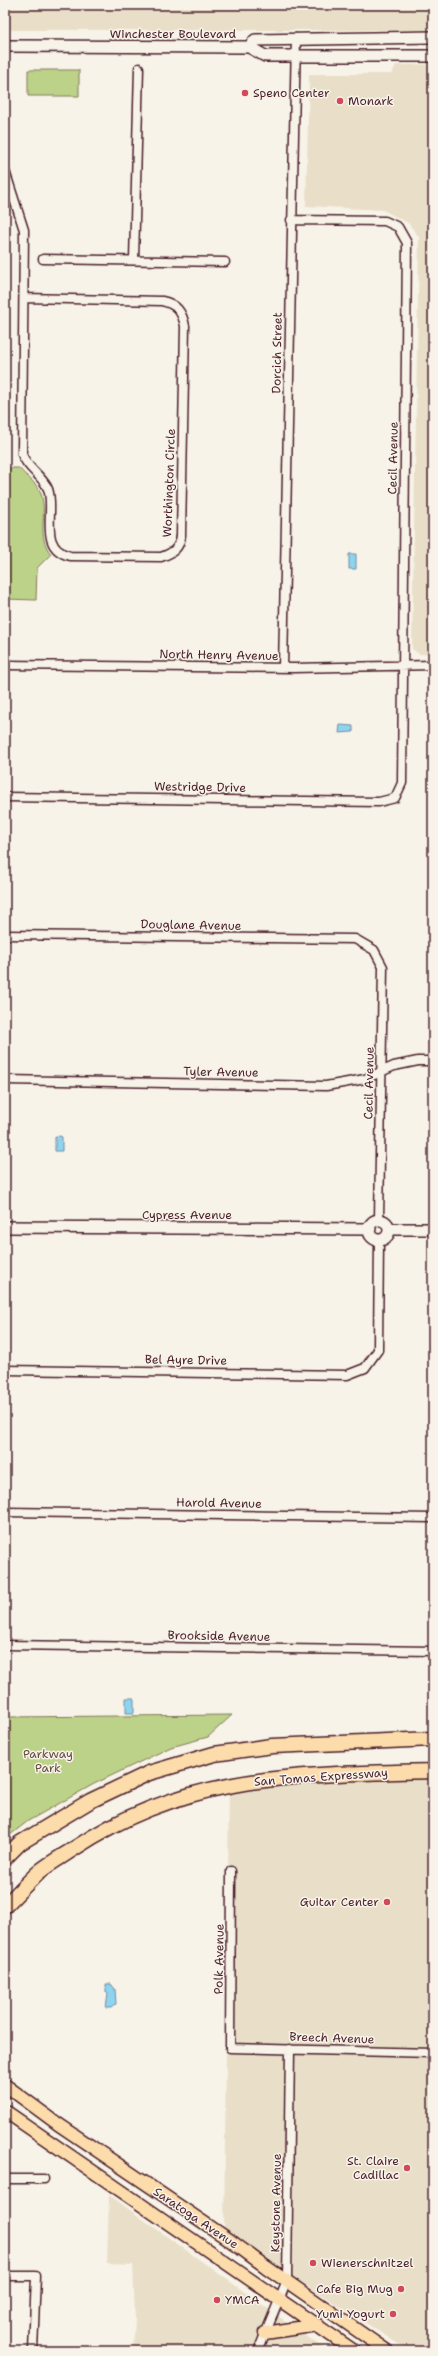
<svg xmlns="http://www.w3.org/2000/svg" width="438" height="2356" font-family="'Shantell Sans',sans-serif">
<rect width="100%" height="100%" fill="#f7f3e8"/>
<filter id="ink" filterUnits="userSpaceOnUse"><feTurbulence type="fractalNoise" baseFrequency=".025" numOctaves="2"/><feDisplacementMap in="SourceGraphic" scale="8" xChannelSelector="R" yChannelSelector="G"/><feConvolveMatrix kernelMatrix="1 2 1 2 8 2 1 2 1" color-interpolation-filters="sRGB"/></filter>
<g filter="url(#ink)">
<path fill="#e9dfc9" d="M8,5h425v25h-426z
M433,64v590h-14l-7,-5 7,-412 -11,-14 -25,-13 -77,-4 3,-132h83l4,-9z
M433,1775v576h-24l-185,-119 5,-448z
M109,2195l218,156h-194l2,-32 -2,-54 -26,-1z"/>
<path fill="#bcd288" stroke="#83785a" d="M28,70h51v26h-51z
M5,468h14c7,9 18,14 22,26 7,21 -5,42 10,60l-14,14 -1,32 -31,-1z
M232,1715l-24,22 -37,10 -77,37 -66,37 -23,18 1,-122z"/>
<path fill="#8ed4f0" stroke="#738ca1" d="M349,554h7v15h-7z
M340,725l13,1v6l-14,1z
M60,1136l2,1v14h-7v-14z
M126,1698h8v15h-8z
M106,1984h5l4,5 1,15 -5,4h-5l2,-14 -2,-2z"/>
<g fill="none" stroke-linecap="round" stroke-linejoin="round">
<g stroke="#4a1f2b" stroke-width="11">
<path id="street" d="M5,171l19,59 -2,224c5,15 20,21 26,35 8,22 -11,59 22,67l91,1c12,-4 19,-9 20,-22l4,-209c-3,-15 -9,-22 -23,-25l-138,-3
M43,259l182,3
M134,260l5,-192
M5,665l289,3 139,-3
M283,668l13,-630
M5,797l374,5 16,-4 7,-15 5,-540 -9,-16 -13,-6 -94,-1
M5,935l350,4 19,11 9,17 -4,253
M5,1080l321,6 39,-7 29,-13 24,-5h15
M5,1370l342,5 18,-7 13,-18 1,-110
M5,1512l428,6
M5,1645l428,6
M231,1871l-1,177 203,5
M5,2179h39
M5,2276h31l-3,75
M258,2351l29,-70 3,-232"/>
</g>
<g stroke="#4a1f2b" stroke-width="14">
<path id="secondary" d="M5,46l244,1
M249,47l6,-7 178,-3
M249,47l16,9h168
M369 1230a10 10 0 1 1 20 0a10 10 0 1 1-20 0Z
M5,1227l365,2
M389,1229h44"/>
</g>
<g stroke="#4a1f2b" stroke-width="15">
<path id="primary" d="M5,2085l53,39 173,117 35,26 121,84
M5,2111l349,240
M265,2333l53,-8"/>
</g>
<g stroke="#4a1f2b" stroke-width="17">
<path id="highway" d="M5,1858l15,-15 70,-42 59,-28 65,-19 58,-8 161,-7
M5,1906c11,-11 22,-23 34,-34 11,-9 24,-16 36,-24 113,-76 227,-73 358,-77"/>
</g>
<use href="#street" stroke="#f7f3e8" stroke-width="8"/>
<use href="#secondary" stroke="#f7f3e8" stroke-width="11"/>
<use href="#primary" stroke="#fddcac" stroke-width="12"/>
<use href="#highway" stroke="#fddcac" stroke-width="14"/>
</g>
</g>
<g fill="#d1495b" stroke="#f7f3e8" stroke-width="1.5">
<circle cx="245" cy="93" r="4"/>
<circle cx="340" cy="101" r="4"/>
<circle cx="387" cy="1902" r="4"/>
<circle cx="407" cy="2168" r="4"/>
<circle cx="313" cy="2263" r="4"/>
<circle cx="401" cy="2289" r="4"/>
<circle cx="217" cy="2300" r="4"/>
<circle cx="393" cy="2314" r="4"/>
</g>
<g text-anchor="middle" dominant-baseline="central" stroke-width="3" stroke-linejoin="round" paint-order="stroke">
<g font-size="12" fill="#4a1f2b" stroke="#f7f3e8">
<text x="173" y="34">Winchester Boulevard</text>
<text transform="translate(277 353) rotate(-89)">Dorcich Street</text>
<text transform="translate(393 458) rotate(-89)">Cecil Avenue</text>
<text transform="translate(169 483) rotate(-88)">Worthington Circle</text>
<text transform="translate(219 655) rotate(1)">North Henry Avenue</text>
<text transform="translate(200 787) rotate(1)">Westridge Drive</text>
<text transform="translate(191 925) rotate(1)">Douglane Avenue</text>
<text transform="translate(221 1072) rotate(1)">Tyler Avenue</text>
<text transform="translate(369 1083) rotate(-89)">Cecil Avenue</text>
<text x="187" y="1215">Cypress Avenue</text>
<text transform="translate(186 1360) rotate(1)">Bel Ayre Drive</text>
<text transform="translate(219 1503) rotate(1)">Harold Avenue</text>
<text transform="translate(219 1636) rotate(1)">Brookside Avenue</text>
<text transform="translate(321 1777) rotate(-4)">San Tomas Expressway</text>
<text transform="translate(219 1959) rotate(-89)">Polk Avenue</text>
<text transform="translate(332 2038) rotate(2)">Breech Avenue</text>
<text transform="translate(276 2203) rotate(-89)">Keystone Avenue</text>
<text transform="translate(196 2218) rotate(34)">Saratoga Avenue</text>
</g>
<g font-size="12" fill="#4a1f2b" stroke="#f7f3e8" text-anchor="start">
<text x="253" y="93">Speno Center</text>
<text x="348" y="101">Monark</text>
<text x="379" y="1902" text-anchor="end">Guitar Center</text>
<text x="399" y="2161" text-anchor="end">St. Claire<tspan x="399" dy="14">Cadillac</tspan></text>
<text x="321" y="2263">Wienerschnitzel</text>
<text x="393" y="2289" text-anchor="end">Cafe Big Mug</text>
<text x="225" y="2300">YMCA</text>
<text x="385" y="2314" text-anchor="end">Yumi Yogurt</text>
</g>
<g font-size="12" fill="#664c42" stroke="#f7f3e8">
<text x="48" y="1754">Parkway<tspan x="48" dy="14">Park</tspan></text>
</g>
</g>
<rect width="438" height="2356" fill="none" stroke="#f7f3e8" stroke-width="20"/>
<rect x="10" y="10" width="418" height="2336" fill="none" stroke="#4a1f2b" stroke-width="1.5" filter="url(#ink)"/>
</svg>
